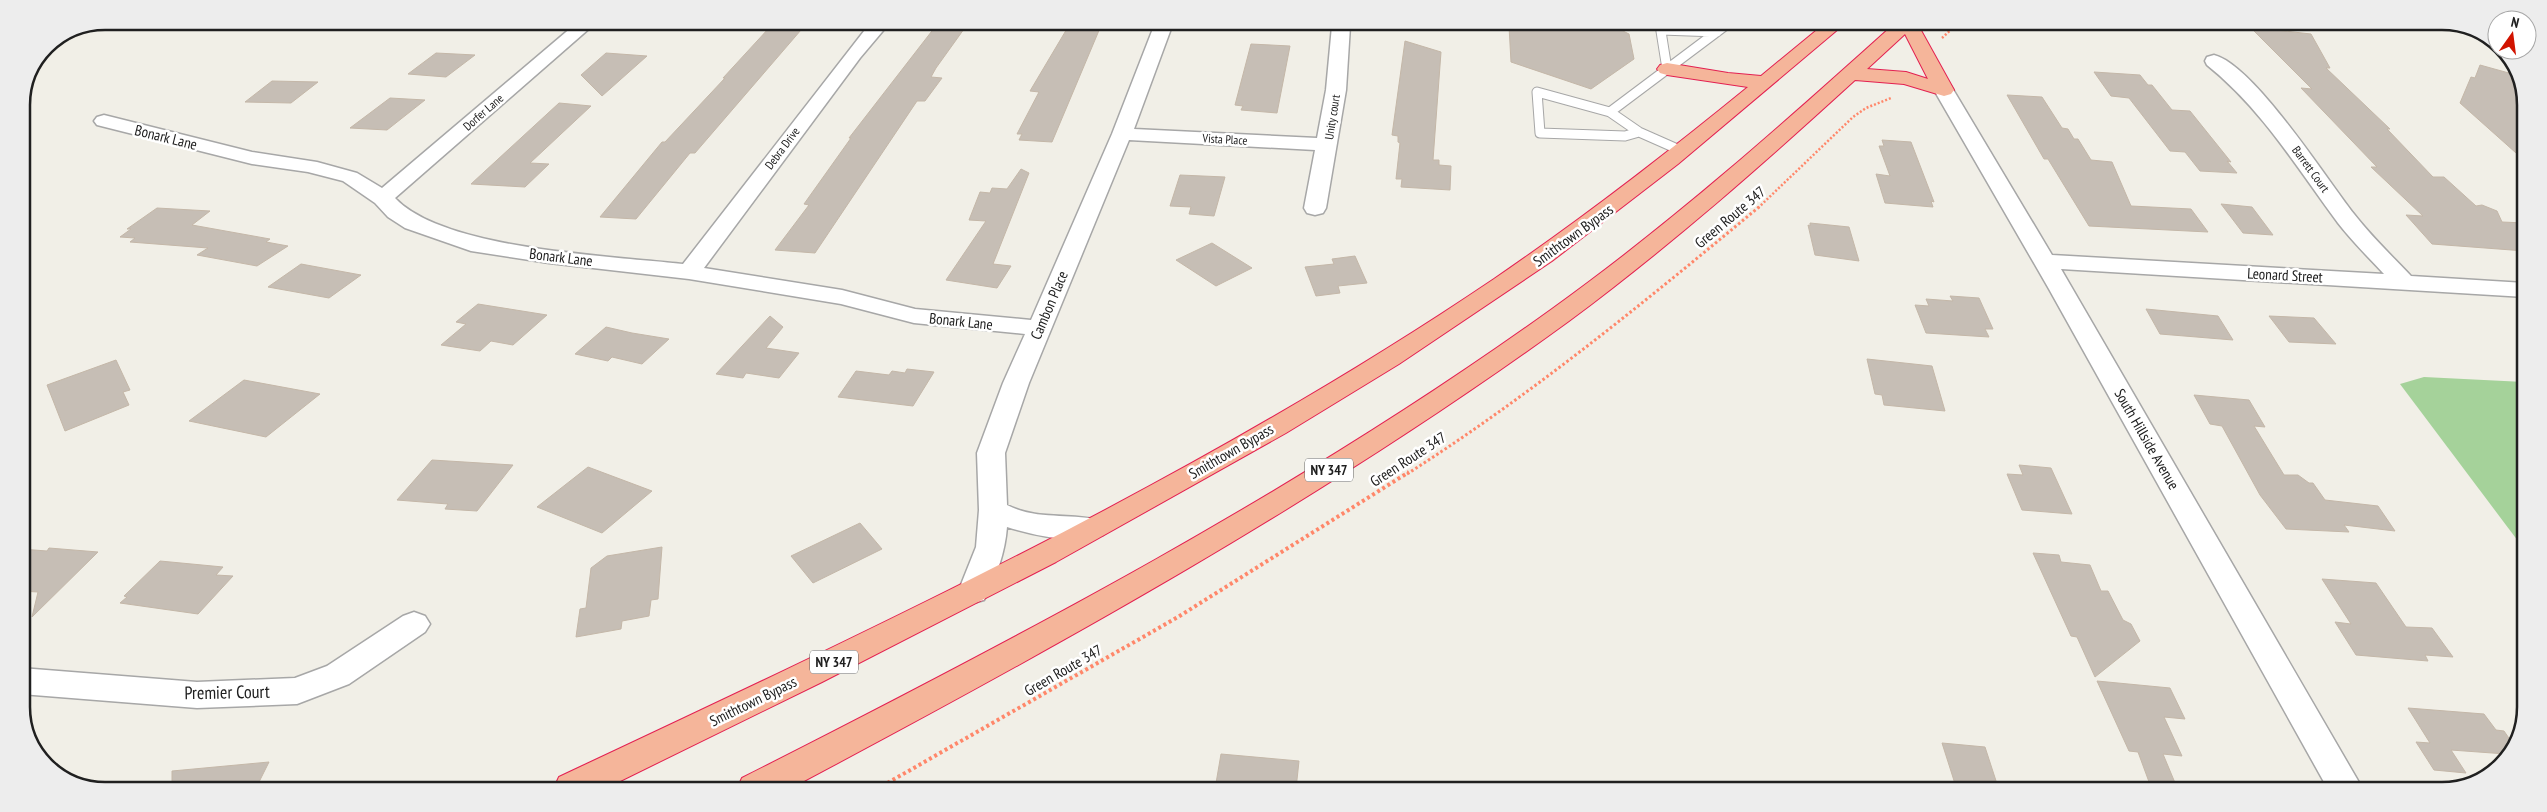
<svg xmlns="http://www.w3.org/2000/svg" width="2547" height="812" font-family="'PT Sans Narrow',sans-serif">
<rect width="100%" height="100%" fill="#f1efe7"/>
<path fill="#a5d29a" d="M2424,377l100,5v167l-124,-165z"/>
<path fill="#c6beb5" stroke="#c4b7a8" d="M1622,25l1,6 6,3 5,25 -43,30 -80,-27 -2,-36z
M935,27l29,2 -28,39 -5,9 11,1 -17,23h-8l-102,152 -40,-3 34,-45 -5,-1 47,-66h-2z
M1068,27l32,1 -48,114 -33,-2 3,-6h-5l22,-42 -9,-1z
M2250,27l61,7 19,34h-4l64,61h-3l46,48h11l32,29 6,-1 15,6 5,11 23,1v28l-93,-7 -26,-29 17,1 -52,-49h6l-76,-79 11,1z
M769,28l32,2 -106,123h-5l-54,66 -36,-2 62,-75h3l60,-64h-2z
M1405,41l36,11 -8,108h6v5l12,1 -1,24 -49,-3 1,-8h-6l4,-36 -2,-1v-6l-6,-1z
M1251,44l39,2 -13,67 -36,-3 2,-4 -8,-1z
M436,53l39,2 -29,22 -38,-3z
M606,53l41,3 -45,40 -21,-21z
M2480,65l36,10 10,24 -1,62 -65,-58 11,-26 4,1z
M2094,72l46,3 8,10h4l20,25 18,1 41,51 -4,-1 10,12 -37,-2 -15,-19 -15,-1 -41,-53 -18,-2z
M272,81l46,1 -27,21 -46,-1z
M2007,95l35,2 20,31 6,1 6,10h4l13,21 21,2 19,44 60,3 17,23 -119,-6 -41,-67h-4z
M390,98l35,2 -38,30 -37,-2z
M559,103l32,3 -61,57 19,1 -24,23 -54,-3z
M1882,140l29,2 23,60 -3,-1 2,6 -48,-4 -9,-29 14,2 -11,-30h5z
M1021,169l8,4 -36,91 18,2 -14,22 -51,-8 40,-59 -17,-1 11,-28 10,1 2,-5 15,1z
M1180,175l45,2 -11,39 -25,-2 2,-7 -21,-1z
M2221,204l31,3 21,28 -30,-2z
M157,208l53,3 -18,14 78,14 -4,3 22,4 -31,20 -60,-11 11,-7 -78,-6 5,-4 -15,-1 11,-8h-4z
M1810,223l39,4 10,34 -44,-6 -7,-30 2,1z
M1212,243l40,25 -36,18 -40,-26z
M1355,256l12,27 -29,3 2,7 -24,3 -11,-29 29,-3 -2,-5z
M301,264l60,11 -32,23 -61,-11z
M1950,296l29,2 14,31h-8l4,8 -63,-4 -11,-28 14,1 -3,-7 27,2z
M478,304l69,11 -34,30 -22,-4 -11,10 -39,-6 25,-21 -10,-2z
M2146,309l72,7 15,24 -73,-6z
M770,316l13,11 -17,21 33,5 -20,25 -33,-5 -3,5 -27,-4z
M2269,316l45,2 22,26 -47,-2z
M606,327l26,6 37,6 -27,25 -30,-7 -4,4 -33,-7z
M1867,359l65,7 13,45 -61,-6 -2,-10 -7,-1z
M116,360l14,30 -7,2 6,13 -64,26 -18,-46z
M907,369l27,3 -21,34 -75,-9 18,-26 33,4 3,-4 13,2z
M244,380l76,14 -54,43 -77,-16z
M2194,395l55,5 16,27 -11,-1 30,49h14l11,8h4l12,17 53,6 17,25 -51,-6 5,7 -63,-3 -26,-34 -38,-69 -12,-2z
M432,460l81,5 -36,46 -32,-2 3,-5 -51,-4z
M2019,465l32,3 21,46 -50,-4 -15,-36 16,1z
M588,467l64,24 -50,42 -65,-26z
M860,523l22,26 -69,34 -22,-27z
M662,547l-4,52 -7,1 -2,16 -27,5 -1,8 -45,8 4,-28 6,-1 5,-40 16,-12z
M49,548l49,4 -66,65 6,-25 -17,-1v-42l26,2z
M2033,553l26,2 2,7 29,3 11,26h7l15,29 8,4 9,17 -45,36 -18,-40 -6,-1z
M160,561l63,6 -7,8 17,1 -35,38 -78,-11 7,-6 -3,-1z
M2322,579l54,4 30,44 26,1 21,29 -28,-2 3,6 -72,-6 -21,-33 16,2z
M2097,681l73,7 15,31 -21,-2 18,39 -19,-2 15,36h-26l-14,-38 -9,-1z
M2408,708l76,6 12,16 8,1 9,13 -7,10 -55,-4 15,23 -32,-3 -18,-28 14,1z
M1942,743l43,4 14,43h-42z
M1221,754l78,7 -3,28h-81z
M269,762l-13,26h-84v-17z"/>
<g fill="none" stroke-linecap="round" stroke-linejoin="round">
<g stroke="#a7a7a7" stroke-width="11">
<path id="service" d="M1660,25l7,44
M1661,30l56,2
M1610,112l-73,-20 3,41 85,3 14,-4
M1682,151l-43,-19 -29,-20 116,-87"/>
</g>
<g stroke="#a7a7a7" stroke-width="3">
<path id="minor" d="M868,26h19l-27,32 -156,210 138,22 73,19 116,11 81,-186 42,-108h18l-38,103 183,9 9,-48 6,-64h18l-4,64 -20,118 -3,5 -8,2 -8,-2 -3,-5 11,-58 -186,-10 -100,243 -24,70 2,52c31,16 64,7 96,16l5,7 -5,7c-30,9 -67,1 -96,-8 -2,26 -11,51 -23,73l-11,3 -11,-3 -4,-8 18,-45 3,-37 -2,-57 26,-70 22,-49 -111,-11 -73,-19 -152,-25 -140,-16 -78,-12 -66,-23 -17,-11 -13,-14 -32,-22 -35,-9 -56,-8 -155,-39 -3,-4 3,-4 7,-2 148,37 65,10 40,11 25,15 190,-161h19l-196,171c49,52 217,58 288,66z
M2214,55c40,10 113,125 140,159 17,22 38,42 57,62l114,7v14l-464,-28 303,522h-35l-280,-502 -115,-199 3,-4h14l101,169 332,19c-15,-16 -32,-33 -46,-51 -41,-55 -76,-114 -131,-158l-2,-4 2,-4z
M414,612l11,4 5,8 -5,8 -76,52 -52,20 -100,4 -176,-14v-26l176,14 98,-4 32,-12 76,-50z"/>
</g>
<g stroke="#e32051" stroke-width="2">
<path id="trunk" d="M1823,25h20l-165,139 -126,97 -153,103 -113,69 -230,129 -234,120 -216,106h-52l5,-11c319,-150 642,-300 935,-498 88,-60 172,-125 254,-192l-81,-12 -7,-2 -3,-4 3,-4 7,-2 61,10 33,3z
M1893,25h25l36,65 -3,4 -7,2 -40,-12 -49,-4c-92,84 -186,167 -286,241 -246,179 -512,326 -780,468h-52l5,-11c278,-141 556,-286 810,-469 120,-86 231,-185 341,-284zM1905,34l23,45 -22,-7 -39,-3z"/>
</g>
<path stroke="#ff876a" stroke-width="2.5" stroke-dasharray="2 2" stroke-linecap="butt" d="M1942,38l14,-13
M1758,208l95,-91 13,-9 25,-10"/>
<path stroke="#ff876a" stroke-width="3" stroke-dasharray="2.5 2.5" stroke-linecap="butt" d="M1407,474c124,-79 239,-173 352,-267"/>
<path stroke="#ff876a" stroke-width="4" stroke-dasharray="3 3" stroke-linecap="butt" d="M877,789l301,-172 231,-145"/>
<use href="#service" stroke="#fff" stroke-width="9"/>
<use href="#minor" fill="#fff" fill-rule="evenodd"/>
<use href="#trunk" fill="#f5b59a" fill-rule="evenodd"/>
</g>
<g text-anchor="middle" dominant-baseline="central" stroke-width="5" stroke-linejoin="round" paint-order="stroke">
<g font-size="12" fill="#202020" stroke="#fff">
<text transform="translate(483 112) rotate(-41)">Dorfer Lane</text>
<text transform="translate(1332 117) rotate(-81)">Unity court</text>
<text transform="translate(1225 139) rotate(3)">Vista Place</text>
<text transform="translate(782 148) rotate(-53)">Debra Drive</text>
<text transform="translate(2311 169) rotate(54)">Barrett Court</text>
</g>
<g fill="#fff" stroke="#636363" stroke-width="1">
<rect x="1305" y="458.5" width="48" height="23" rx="4"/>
<rect x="810" y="650.5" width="48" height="23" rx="4"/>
</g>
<g font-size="14" font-weight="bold" fill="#202020">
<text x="1329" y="470">NY 347</text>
<text x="834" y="662">NY 347</text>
</g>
<g font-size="15" fill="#202020" stroke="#fff">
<text transform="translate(166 137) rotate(14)">Bonark Lane</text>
<text transform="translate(1730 217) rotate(-40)">Green Route 347</text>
<text transform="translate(1573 235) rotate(-36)">Smithtown Bypass</text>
<text transform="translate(561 257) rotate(7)">Bonark Lane</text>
<text transform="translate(2285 275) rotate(3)">Leonard Street</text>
<text transform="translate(1049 305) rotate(-67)">Cambon Place</text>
<text transform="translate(961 321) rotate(6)">Bonark Lane</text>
<text transform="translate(2147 439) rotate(60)">South Hillside Avenue</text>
<text transform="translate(1231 451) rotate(-30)">Smithtown Bypass</text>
<text transform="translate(1408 459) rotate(-33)">Green Route 347</text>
<text transform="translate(1063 670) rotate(-30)">Green Route 347</text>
<text transform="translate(753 701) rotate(-26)">Smithtown Bypass</text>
</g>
<g font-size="18" fill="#202020" stroke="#fff">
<text transform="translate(227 692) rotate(-1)">Premier Court</text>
</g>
</g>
<path d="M0 0H2547V812H0ZM105 30H2442A75 75 0 0 1 2517 105V707A75 75 0 0 1 2442 782H105A75 75 0 0 1 30 707V105A75 75 0 0 1 105 30Z" fill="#ededed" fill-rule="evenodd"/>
<path fill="none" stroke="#202020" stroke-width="2.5" d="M105 30H2442A75 75 0 0 1 2517 105V707A75 75 0 0 1 2442 782H105A75 75 0 0 1 30 707V105A75 75 0 0 1 105 30Z"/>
<g transform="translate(2512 35) rotate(14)"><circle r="24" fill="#ffffff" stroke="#a6a6a6"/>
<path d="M0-4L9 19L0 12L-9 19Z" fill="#d11300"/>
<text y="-8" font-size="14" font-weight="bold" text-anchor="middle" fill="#202020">N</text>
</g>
</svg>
